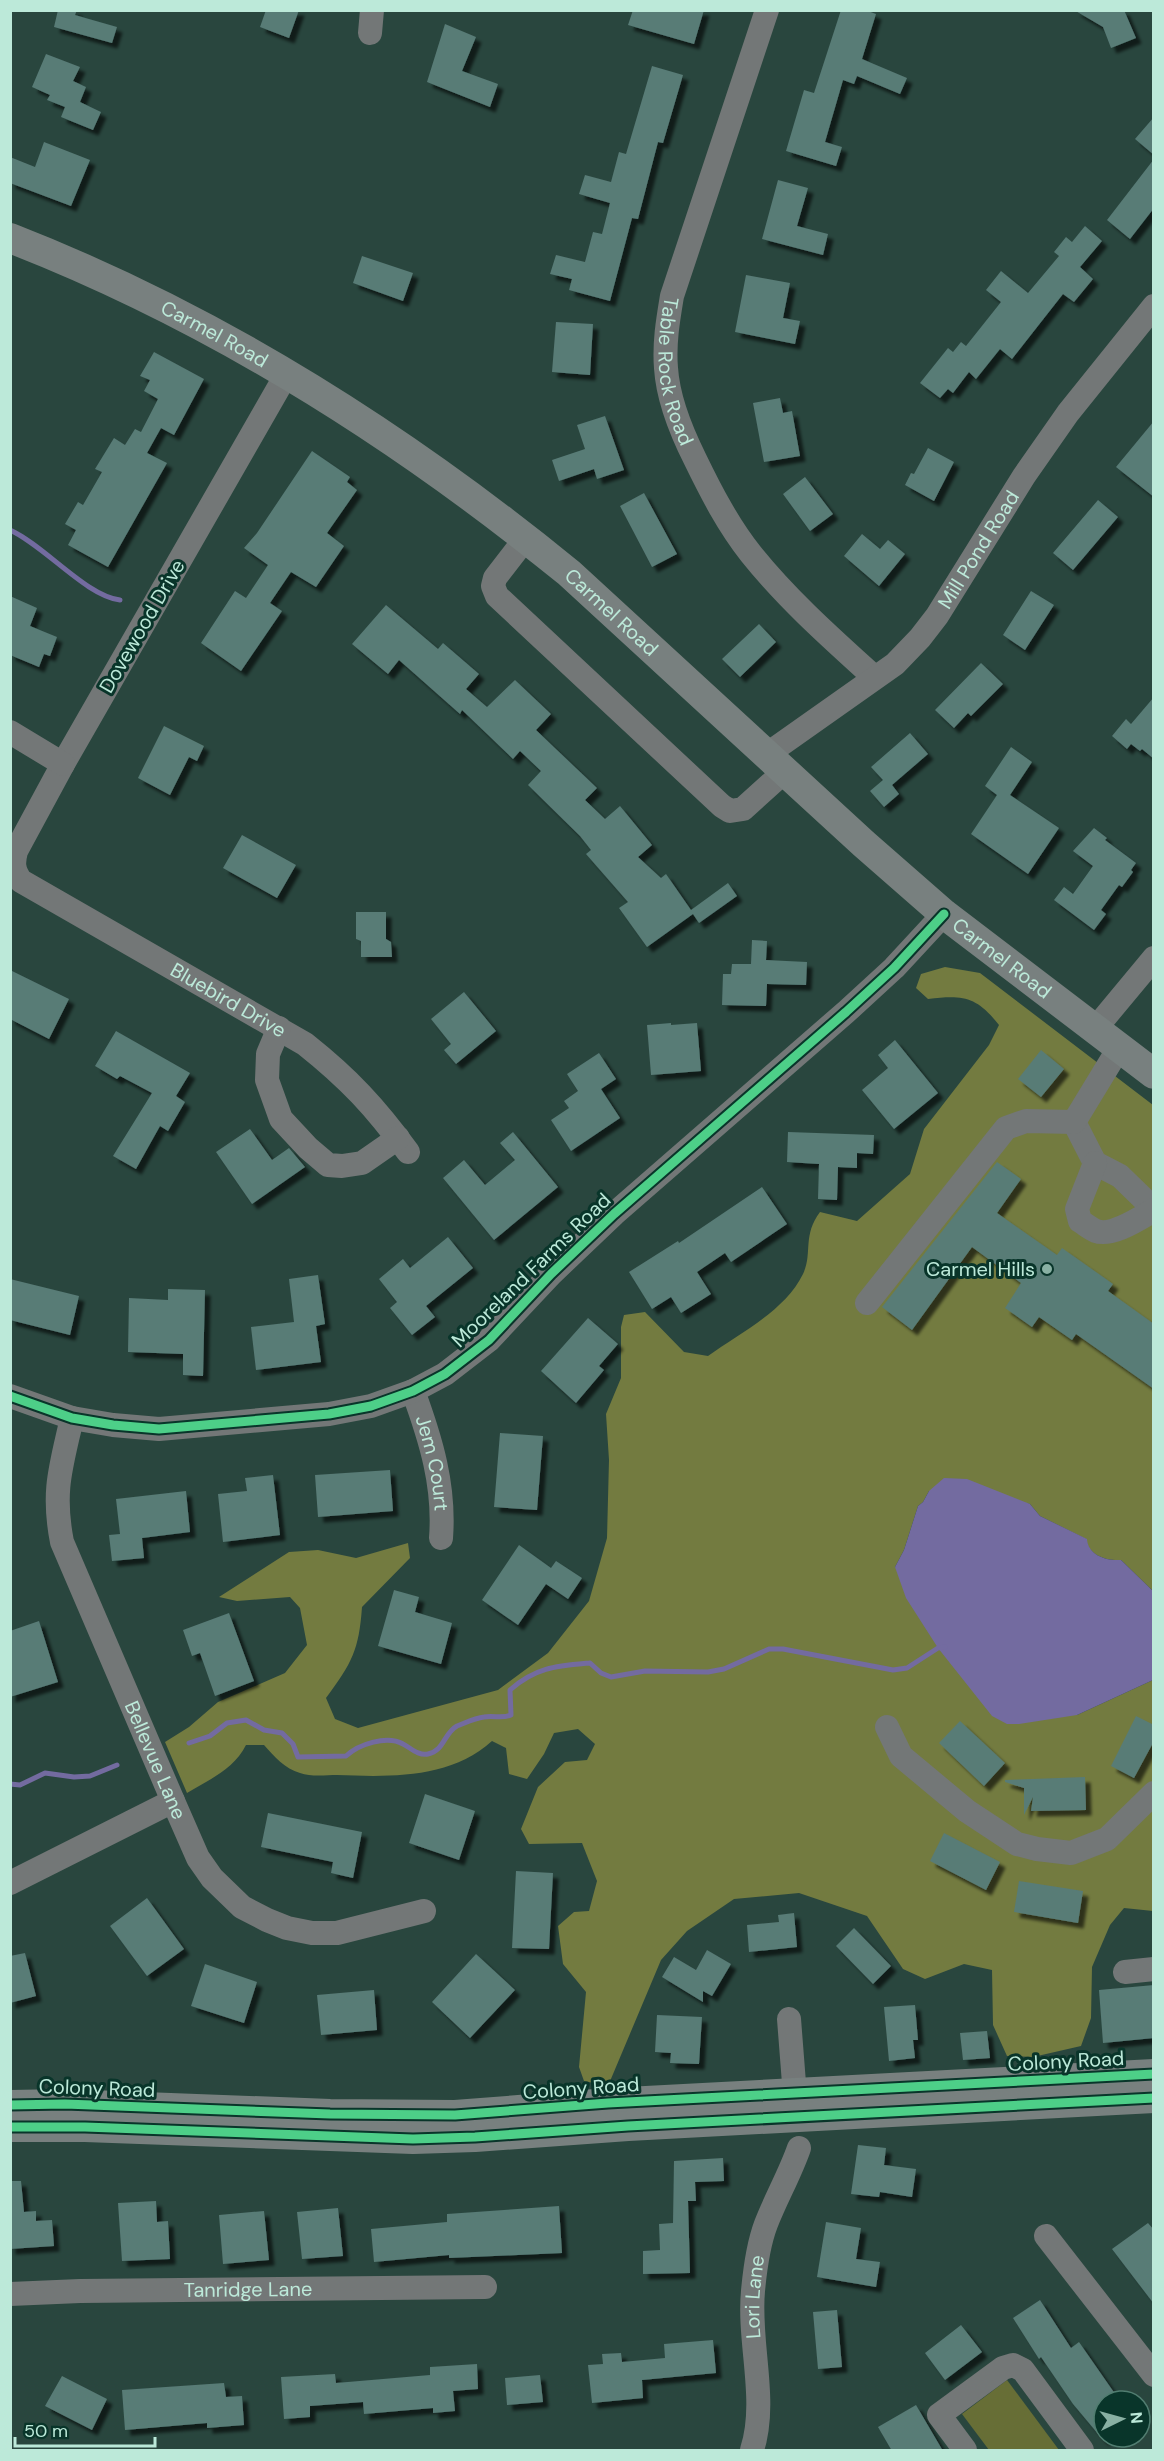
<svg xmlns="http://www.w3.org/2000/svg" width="1164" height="2461" font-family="'DM Sans',sans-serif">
<defs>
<filter id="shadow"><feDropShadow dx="5.5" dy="5.5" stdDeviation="1.5" flood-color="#0009"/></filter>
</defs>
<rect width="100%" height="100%" fill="#29463e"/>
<path fill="#676e36" d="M1007,2380l52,70h-70l-27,-36z"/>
<path fill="#737b40" d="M945,967l35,6 173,132v486l-32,-31c-15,1 -33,-5 -35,-21l-46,-23 -10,-12 -101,-13 -6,11 -5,4 -14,44 -9,17 182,148 76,-35v231l-29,-3 -14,17 -18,42 -1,51 -10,28 -48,11 -26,-1 -14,-31 -1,-55 -28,-6 -39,15 -22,-10 -36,-53 -68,-23 -65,6 -47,32 -26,29 -53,126 -24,-5 -5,-14 7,-75 -23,-28 -5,-38 16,-14 15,-1 8,-30 -15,-38 -53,1 -8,-15 17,-42 27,-25 22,-2 8,-16 -17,-15 -24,4 -10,21 -17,25 -18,-5 -3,-26 -14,-7c-42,38 -102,36 -155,34 -11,0 -26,2 -37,-2 -15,-4 -26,-17 -36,-28h-18c-12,24 -37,35 -59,48l-22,-51 24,-15 29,-25 67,-29 22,-28 -7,-37 -10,-11 -53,4 -18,-4 70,-45 29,-2 38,8 52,-15 2,15 -48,49c-3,43 -10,56 -36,91l9,21 23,9 140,-38 50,-37 41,-52 18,-63 2,-78 -3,-46 15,-36v-51l3,-12 21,-3 39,40 24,4c32,-23 77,-45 95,-82 10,-21 -1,-38 17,-62l37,9 53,-47 14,-45 65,-84 10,-20c-23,-29 -36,-30 -71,-26l-12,-11 5,-14z"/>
<path fill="#736ba0" d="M944,1478l23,1 63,25 10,12 47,23c1,16 19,22 34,21l32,31v89l-76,35 -58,9h-12l-15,-8 -54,-68 -32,-50 -11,-31 9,-17 14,-44 5,-4 6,-11z"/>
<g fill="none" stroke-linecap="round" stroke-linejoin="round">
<path stroke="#736ba0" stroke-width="5" d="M10,530c35,16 76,66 110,70
M189,1743l21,-7 17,-13 19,-3 18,10 18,3 11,11 5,13 48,-1c13,-12 41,-21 57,-12 8,4 15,12 25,10 16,-3 16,-21 29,-28 8,-3 18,-8 27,-9 10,-2 17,2 27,-2l-1,-25c26,-23 47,-24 80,-27l11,10 10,4 34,-6 63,1 16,-3 45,-20h14l110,21 14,-2 31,-20 7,-1
M10,1784l10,1 25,-12 29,4 16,-1 27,-11"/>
</g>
<path fill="#587b76" filter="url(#shadow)" d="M58,10h19l-2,5 42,12 -5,16 -58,-16z
M266,10h33l-10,28 -29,-11z
M633,10h71l-10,34 -66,-19z
M841,10h24l11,4 -14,45 45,19 -7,16 -43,-18 -3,8 -11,-4 -18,62 17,5 -6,19 -50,-15 18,-61 10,3z
M1074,10h50l12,28 -25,10 -8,-21z
M445,24l31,13 -14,34 36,13 -8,23 -63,-25z
M46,54l34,13 -7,14 13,6 -6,15 21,10 -8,18 -32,-13 4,-10 -18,-7 3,-5 -18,-8z
M652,66l31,9 -20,68 -5,-1 -20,77 -6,-1 -22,83 -41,-11 3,-11 -22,-5 6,-19 29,7 8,-30 9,2 8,-31 -31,-9 6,-19 26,7 8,-30 7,2z
M1154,117v38l-19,-16z
M44,142l46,18 -19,46 -61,-23v-26l25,10z
M1154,159v49l-24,31 -23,-19z
M778,180l30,8 -11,38 31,8 -5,21 -61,-16z
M1085,226l17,15 -22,26 13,12 -19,23 -11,-8 -51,65 -12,-10 -24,30 -7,-7 -16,21 -5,-4 -8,9 -20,-15 28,-35 5,4 8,-10 5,4 35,-44 -15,-12 15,-19 27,22 31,-37 -5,-4 12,-15 6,5z
M362,256l51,17 -10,28 -50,-18z
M746,275l44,8 -7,35 17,3 -5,23 -60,-12z
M556,322l37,2 -3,51 -38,-3z
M154,352l50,27 -30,56 -13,-7 -14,25 20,10 -59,104 -40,-22 8,-15 -11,-6 13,-22 5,3 19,-33 -7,-3 19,-31 11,7 10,-16 6,3 17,-33 -14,-8 6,-11 -10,-4z
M780,398l3,15 9,-2 8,45 -36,6 -11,-59z
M605,416l19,54 -27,9 -3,-10 -35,12 -7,-21 33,-11 -8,-24z
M1154,421v76l-38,-30z
M928,448l26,14 -20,39 -29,-16 6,-12 3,1z
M312,451l38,26 -3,5 10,8 -30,43 17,13 -28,41 -25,-15 -21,31 12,8 -41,60 -40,-28 34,-52 11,7 22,-33 -24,-17 13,-15z
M805,477l28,37 -23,17 -27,-37z
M644,493l33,61 -25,13 -32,-61z
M1098,500l20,17 -45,53 -20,-17z
M862,534l18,15 8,-9 17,14 -26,32 -35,-30z
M1031,591l23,14 -29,45 -22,-15z
M10,596l27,12 -7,18 27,11 -7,19 -6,-2 -5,13 -29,-12z
M386,605l52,44 5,-6 36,31 -13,15 21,18 28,-27 36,34 -15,16 61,58 -12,12 20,19 15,-13 32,39 -14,12 23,21 5,-4 25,36 37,-27 9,13 -38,27 -6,-9 -46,33 -28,-39 9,-6 -42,-48 5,-4 -11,-14 -52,-51 13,-14 -21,-20 -7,8 -51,-49 -2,4 -61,-54 -11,14 -36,-30z
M759,624l17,18 -36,35 -18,-18z
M981,663l22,21 -32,32 -3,-3 -14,15 -19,-18z
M1154,697v62l-12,-10 -2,2 -9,-7 -4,5 -15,-13 14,-17 5,5z
M164,726l40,20 -7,15 -8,-4 -19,38 -32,-17z
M910,733l18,21 -36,31 7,9 -15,13 -14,-16 13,-11 -12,-13z
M1011,747l21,15 -22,33 49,33 -31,46 -57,-40 26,-39 -12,-9z
M1094,828l13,10 -2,2 31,23 -5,7 2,2 -11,15 -3,-2 -18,25 5,4 -12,16 -40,-30 10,-13 9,7 20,-28 -20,-15z
M242,835l54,30 -19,33 -54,-30z
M356,912h30v27l5,3 1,15h-31v-16l-5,-2z
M752,940l15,1 -1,19 41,2 -1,23 -39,-1 -1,22 -44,-1 1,-31h8l1,-10h19z
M10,970l59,29 -20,40 -39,-20z
M464,992l32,39 -40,33 -12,-14 7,-6 -20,-25z
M671,1023v2l26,-2 4,48 -50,4 -4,-50z
M116,1031l74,42 -14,23 9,6 -17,29 -8,-5 -24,43 -23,-13 39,-63 -32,-17 -3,3 -22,-13z
M895,1040l43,53 -44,36 -32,-39 26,-22 -10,-13z
M1041,1050l23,19 -23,28 -23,-18z
M599,1053l17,26 -15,10 19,29 -49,33 -20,-31 18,-12 -5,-7 14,-10 -11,-17z
M250,1129l22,31 17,-12 16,19 -53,37 -36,-52z
M513,1132l45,55 -64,53 -51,-62 21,-18 21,25 30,-25 -15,-17z
M788,1132l86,3 -1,19 -16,-1v15l-19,-1 -1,33 -19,-1 1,-35 -32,-2z
M997,1162l24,17 -24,34 60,42 5,-7 51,36 -5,7 46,33v65l-78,-55 -4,6 -33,-23 -7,10 -27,-19 16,-25 -49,-36 -60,83 -30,-23z
M762,1187l25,37 -56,38 -6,-9 -28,19 14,22 -30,19 -10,-16 -19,12 -23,-37 49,-31 1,2z
M448,1237l25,31 -47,38 9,11 -23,18 -22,-27 7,-6 -18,-23 24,-20 7,9z
M318,1275l7,49 -9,2 5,36 -65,8 -5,-43 43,-5 -5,-43z
M10,1279l69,17 -9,39 -60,-15z
M168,1289l37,1 -2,86 -20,-1v-21l-55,-2 1,-54 39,2z
M588,1318l30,26 -19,22 5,4 -28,33 -35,-32z
M500,1433l43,3 -6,74 -43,-3z
M390,1470l3,41 -75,6 -3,-42z
M273,1475l7,60 -57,7 -5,-48 29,-3 -2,-13z
M186,1491l4,41 -48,6 2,20 -32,3 -3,-26 11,-1 -4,-35z
M519,1545l32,23 5,-7 26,17 -14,21 -22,-15 -28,41 -36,-25z
M394,1590l25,7 -4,15 37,11 -11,41 -63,-18z
M229,1613l25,68 -39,15 -15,-43 -8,3 -9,-26z
M39,1621l19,61 -48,15v-66z
M1136,1716l18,9v16l-20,37 -23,-12z
M960,1721l45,42 -21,23 -45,-43z
M1085,1777l1,33 -55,1 2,-14 -9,18v-27l-19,-6v-2z
M425,1794l50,17 -16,49 -50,-17z
M268,1813l94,19 -9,46 -22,-5 2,-11 -72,-15z
M944,1833l56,29 -14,28 -56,-29z
M516,1871l37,2 -4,76 -37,-1z
M1019,1881l64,10 -5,32 -64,-11z
M147,1898l37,51 -37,27 -37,-50z
M794,1913l3,34 -48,5 -2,-27 32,-3 -1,-7z
M854,1928l37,38 -18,18 -37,-38z
M707,1950l24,14 -19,32 -9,-5v11l-41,-25 12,-20 22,13z
M25,1953l11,43 -26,7v-47z
M476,1954l39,36 -45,48 -38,-36z
M205,1964l52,18 -13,41 -53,-17z
M1154,1985v53l-51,5 -4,-53z
M374,1990l3,40 -56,5 -4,-40z
M915,2005l3,35h-5l2,18 -26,3 -5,-54z
M657,2015l45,2 -3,47 -29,-1 1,-10 -16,-1z
M987,2031l3,27 -27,2 -3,-27z
M858,2145l28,3 -2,17 32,4 -4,28 -32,-5 -1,5 -28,-3z
M723,2158l1,23 -29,1 1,19h-8l2,72 -47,1v-23l17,-1 -1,-26 14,-1 1,-62z
M10,2181h11l3,31 12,-1v10l16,-1 2,26 -44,3z
M156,2201l1,21 11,-1 2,38 -48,2 -4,-58z
M559,2206l3,47 -113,5v-3l-75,7 -3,-33 76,-7v-8z
M338,2208l5,48 -41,3 -5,-47z
M264,2211l5,49 -46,4 -4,-49z
M826,2222l35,6 -5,31 24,3 -4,25 -59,-10z
M1148,2223l6,7v74l-42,-55z
M1040,2300l31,48 8,-6 41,59h-16v40l-31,-37 -32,-47 -2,2 -26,-41z
M837,2310l5,57 -24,2 -5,-57z
M961,2325l21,27 -37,28 -20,-27z
M713,2340l3,33 -74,7 1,18 -51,5 -4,-38 15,-1 -1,-10 19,-1 1,9 43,-4 -1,-14z
M477,2364l1,25 -25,2 2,20 -22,2v-5l-69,6 -1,-12 -53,4v11l-26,2 -3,-42 54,-3 1,9 94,-8v-8z
M540,2375l3,27 -36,3 -2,-27z
M62,2376l45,23 -15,31 -47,-24z
M224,2383l2,14 16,-1 2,29 -37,3v-5l-82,7 -3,-40z
M916,2405l27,46h-51l-14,-24z"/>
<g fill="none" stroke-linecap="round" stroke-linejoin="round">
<g stroke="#737777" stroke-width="24">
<path id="s1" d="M767,10l-95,286c-4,24 -8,47 -6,72 2,32 15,63 29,91 16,33 33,66 56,95 36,45 80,84 123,123"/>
<path d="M370,33l2,-23"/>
<path id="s2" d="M286,375l-223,389 -47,87c-3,12 -3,19 5,30l284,163c44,35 70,63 103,108"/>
<path d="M526,538l-31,40 -2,8 4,10 225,210 8,5 13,-2 42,-38"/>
<path d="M10,732l53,32"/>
<path id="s3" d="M766,755l129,-91 25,-26 17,-22 87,-140 44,-63 86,-107"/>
<path d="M279,1028l-11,26 -1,26 14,39 27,29 20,17 14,1 20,-3 36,-25"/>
<path d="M1095,1029l59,-71"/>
<path d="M1074,1122l21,41 25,13 34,33"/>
<path d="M1095,1163l-18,46 3,12c5,3 11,8 16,10 16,6 44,-13 58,-21"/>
<path d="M867,1303l139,-175 20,-7 48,1 45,-74"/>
<path id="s4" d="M413,1391c18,49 32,95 28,147"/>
<path d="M10,1396l62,22 41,7 46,4 170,-15 42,-8 42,-15 32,-17 44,-34 62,-66 63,-60 232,-202 48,-44 50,-54"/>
<path id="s5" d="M72,1418c-11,49 -20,73 -10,124l111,259 25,57 14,20 30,29 25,13 20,8 25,5h25l87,-22"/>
<path d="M887,1727l14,29 66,55 50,33 20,5 34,4 36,-14 47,-46"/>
<path d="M10,1883l163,-82"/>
<path d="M1125,1972l29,-3"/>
<path d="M789,2019l7,90"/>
<path d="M1046,2236l108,139"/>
<path id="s6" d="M10,2294l70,-3 405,-4"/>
<path id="s7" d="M752,2450c16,-50 -4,-107 1,-159 2,-22 5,-46 13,-67 10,-26 24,-50 33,-76"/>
<path d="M965,2450l-26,-35 64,-47 10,-3 10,5 59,80"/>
</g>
<g stroke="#78807f" stroke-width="30">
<path id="s8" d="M10,238c203,79 391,198 559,335l295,271 80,70 210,160"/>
<path d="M10,2105l55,-1 265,10 125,1 153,-12 546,-29"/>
<path d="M10,2127h75l328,12 62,-2 153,-11 526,-28"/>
</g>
<g stroke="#09352a" stroke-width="13">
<path id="cycleway" d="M10,1396l62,22 41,7 46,4 170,-15 42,-8 42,-15 32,-17 44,-34 62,-66 63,-60 232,-202 48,-44 50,-54
M10,2105l55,-1 265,10 125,1 153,-12 546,-29
M10,2127h75l328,12 62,-2 153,-11 526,-28"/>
</g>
<use href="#cycleway" stroke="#4dcf88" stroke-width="9"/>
</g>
<circle fill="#89b0a3" stroke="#09352a" stroke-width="2" cx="1047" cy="1269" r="6"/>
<g text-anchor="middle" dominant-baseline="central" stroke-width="6" stroke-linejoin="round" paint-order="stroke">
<g font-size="20" fill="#bce9d9" stroke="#09352a">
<text stroke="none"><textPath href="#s8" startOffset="226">Carmel Road</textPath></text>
<text stroke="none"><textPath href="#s1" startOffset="378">Table Rock Road</textPath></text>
<text stroke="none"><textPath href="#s3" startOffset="300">Mill Pond Road</textPath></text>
<text stroke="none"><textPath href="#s8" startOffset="712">Carmel Road</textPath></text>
<text transform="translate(142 626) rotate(-60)">Dovewood Drive</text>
<text stroke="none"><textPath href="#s8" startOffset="1234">Carmel Road</textPath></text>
<text stroke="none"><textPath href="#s2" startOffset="818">Bluebird Drive</textPath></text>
<text transform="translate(531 1270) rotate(-44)">Mooreland Farms Road</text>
<text stroke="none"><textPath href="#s4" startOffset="75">Jem Court</textPath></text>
<text stroke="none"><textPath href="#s5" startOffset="363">Bellevue Lane</textPath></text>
<text transform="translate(1066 2061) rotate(-3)">Colony Road</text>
<text transform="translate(97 2088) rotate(2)">Colony Road</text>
<text transform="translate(581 2088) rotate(-4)">Colony Road</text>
<text stroke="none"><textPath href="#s6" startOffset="238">Tanridge Lane</textPath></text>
<text stroke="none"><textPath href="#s7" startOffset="154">Lori Lane</textPath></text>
</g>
<g font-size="20" fill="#bce9d9" stroke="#09352a" text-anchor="end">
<text x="1035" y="1269">Carmel Hills</text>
</g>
</g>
<rect width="1164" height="2461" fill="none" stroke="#bce9d9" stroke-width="24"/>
<g transform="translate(1122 2419) rotate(85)"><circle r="28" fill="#09352a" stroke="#517d70" stroke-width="1.5"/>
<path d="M0-4.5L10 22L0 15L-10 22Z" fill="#89b0a3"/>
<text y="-9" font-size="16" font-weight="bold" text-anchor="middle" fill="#bce9d9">N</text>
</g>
<path d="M15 2437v9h140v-9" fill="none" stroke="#bce9d9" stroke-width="3"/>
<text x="24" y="2437" font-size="18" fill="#bce9d9" stroke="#09352a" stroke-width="4.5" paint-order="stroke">50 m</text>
</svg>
